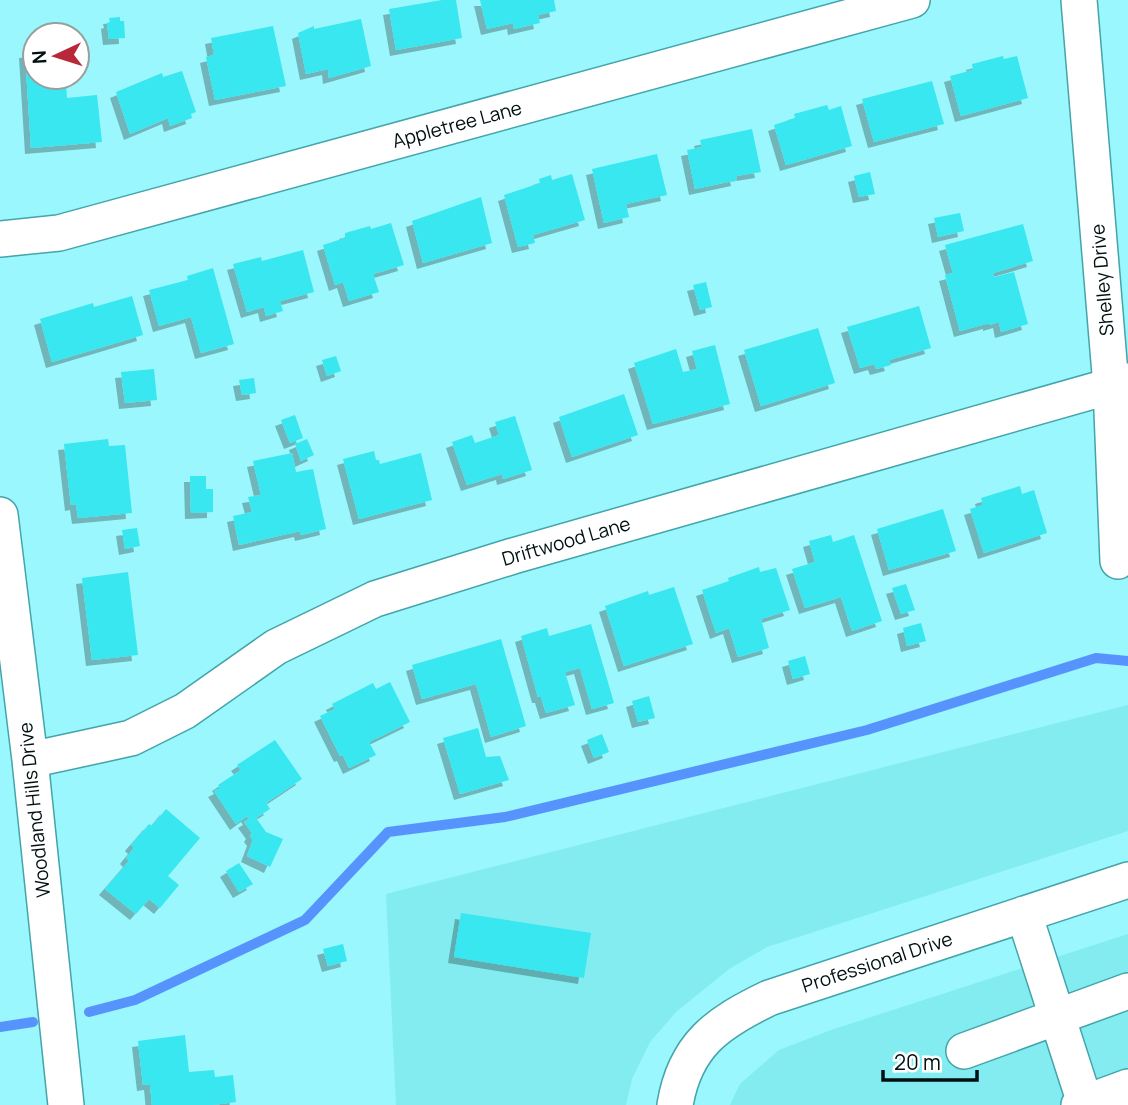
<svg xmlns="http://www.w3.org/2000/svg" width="1128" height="1105" font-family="Manrope,sans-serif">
<defs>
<filter id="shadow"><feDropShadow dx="-6" dy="6" stdDeviation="0" flood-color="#0004"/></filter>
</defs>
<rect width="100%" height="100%" fill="#99f7fd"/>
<path fill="#82ecf1" d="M1128,705v126l-361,116 -38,22 -53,43 -26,30 -18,37 -6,26h-230l-10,-211z
M1128,934v171h-398l10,-21 39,-34 52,-20z"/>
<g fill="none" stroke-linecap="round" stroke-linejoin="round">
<path stroke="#5793fc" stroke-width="10" d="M89,1012l46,-12 170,-80 83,-88 117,-15 362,-87 229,-72 32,3
M0,1027l33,-5"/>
</g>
<path fill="#37e7f0" filter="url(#shadow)" d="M442,0h14l6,38 -66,12 -7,-41z
M480,0h74l2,11 -18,4 2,8 -26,6 -1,-6 -26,6z
M120,17v4h4l1,17 -16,1 -2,-16 3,-1 -1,-4z
M361,19l10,47 -42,12 -1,-9 -22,5 -8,-41 16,-7v3z
M273,26l13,60 -71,14 -9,-43 8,-2 -3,-17z
M35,51v26h39v5l-8,1 1,15 30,-3 5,47 -71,6 -6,-96z
M1003,56l1,3 13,-3 11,42 -67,18 -11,-40 23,-6 -1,-6z
M182,71l14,41 -5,2 1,4 -22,8 -2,-8 -38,16 -14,-42 46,-19 1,4z
M932,81l12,43 -70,18 -12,-43z
M827,105l2,5 12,-4 11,40 -66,19 -12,-40 21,-7 -1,-4z
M752,129l9,43 -25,4 1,4 -42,9 -8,-39 15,-3 -2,-7z
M657,154l10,41 -41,9 3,13 -25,6 -12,-54z
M870,172l5,22 -16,3 -5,-21z
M572,174l13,46 -52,15 2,8 -17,4 -14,-52 36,-12 -1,-4 12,-4 1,5z
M481,197l11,46 -69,20 -11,-42z
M960,213l4,18 -26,6 -4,-19z
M391,223l13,42 -31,9 6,18 -30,9 -6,-19 -8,3 -12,-40 22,-7v-5l25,-7 1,3z
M1023,224l10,37 -40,12 1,4 20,-5 14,52 -27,8 -2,-10 -10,3v-2l-29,8 -15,-56 8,-2 -8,-28z
M303,250l11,42 -34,9 3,10 -17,5 -2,-9 -17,5 -14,-48 28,-7 1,4z
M213,268l21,76 -33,9 -10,-36 -32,9 -10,-36 39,-10 -1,-4z
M706,282l6,25 -12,3 -7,-25z
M132,296l11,39 -91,27 -12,-43 53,-16 1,4z
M919,306l12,42 -42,12 2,5 -15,4 -2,-5 -14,4 -13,-41z
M818,328l17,55 -74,23 -17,-56z
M715,345l15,59 -77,20 -19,-61 42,-14 7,23 14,-3 -5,-18z
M336,356l5,15 -14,5 -5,-16z
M154,369l3,31 -32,3 -4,-31z
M254,378l2,15 -14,2 -3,-15z
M624,394l14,41 -66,22 -13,-40z
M295,415l8,23 -13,5 -9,-23z
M515,416l17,54 -29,9 -1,-5 -35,11 -15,-43 20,-7 3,8 24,-8 -4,-13z
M108,439l1,7 16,-1 7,68 -54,5 -2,-14 -5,1 -7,-61z
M307,439l7,16 -13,6 -6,-17z
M374,451l2,9h3l1,4 41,-11 11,47 -73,19 -16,-60z
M292,453l4,19 17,-3 13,60 -25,6 -1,-4 -61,14 -6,-29 19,-4 -4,-15 13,-2 -8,-34z
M190,476h16v13h7v23l-22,1z
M1020,486l2,8 12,-4 13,43 -63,20 -14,-44 13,-4 -2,-7z
M943,509l13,42 -67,19 -12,-41z
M137,528l3,18 -15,3 -3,-19z
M831,535l2,7 21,-7 28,86 -30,10 -11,-34 -36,11 -13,-39 23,-7 -6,-21z
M759,567l1,5 16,-4 14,42 -29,9 8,29 -31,9 -9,-29 -13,5 -14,-43 27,-9 -1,-3z
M128,572l10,83 -46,5 -10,-82z
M906,584l9,26 -14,4 -9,-26z
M674,587l19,57 -69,22 -19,-60 43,-15 1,4z
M921,623l5,18 -19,5 -4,-18z
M591,624l23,79 -22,6 -12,-41 -15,4 10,33 -29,8 -5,-16h-3l-17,-61 26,-8 2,8z
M501,639l25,87 -35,11 -15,-53 -54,15 -10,-34z
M805,656l5,18 -17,5 -5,-18z
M390,682l20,40 -41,20 7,13 -27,13 -6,-13 -3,1 -20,-40 15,-7 -3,-5 41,-21 3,6z
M649,696l6,22 -17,4 -6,-21z
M478,728l8,29 14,-1 9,24 -49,14 -17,-56z
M602,734l7,18 -15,6 -7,-18z
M275,740l27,39 -36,24 4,6 -14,9 10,14 17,7 -13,28 -23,-11 6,-16 -3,-4 2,-3 -8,-11 5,-3 -2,-3 -11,8 -22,-33 6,-3 -2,-3 23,-15 -4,-5z
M166,809l34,29 -32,38 11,9 -19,23 -11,-9 -13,15 -31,-25 24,-28 -3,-3 8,-10 -3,-3 18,-21 3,2z
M239,863l14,21 -14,8 -13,-21z
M461,913l130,20 -7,45 -130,-21z
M343,944l4,17 -19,5 -5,-17z
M185,1035l4,37 25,-2 1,7 18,-2 3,27 -24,3h-60l-2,-21 -7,1 -5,-44z"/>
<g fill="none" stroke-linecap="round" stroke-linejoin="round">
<g stroke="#44a4aa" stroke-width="38">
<path id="minor" d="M1079,0l32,386 7,175
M0,239l59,-6 853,-233
M0,515l30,245 36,345
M30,760l101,-22 54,-27 91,-64 99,-48 138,-43 615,-175
M1024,914l61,189
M964,1051l164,-60
M675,1105c10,-60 42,-82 94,-107l359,-118
M1079,1105l49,-18"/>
</g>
<use href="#minor" stroke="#fff" stroke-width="35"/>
</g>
<g text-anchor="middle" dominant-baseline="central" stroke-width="5" stroke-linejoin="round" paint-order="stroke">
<g font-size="19" fill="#000f10" stroke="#fff">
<text transform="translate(457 124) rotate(-15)">Appletree Lane</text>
<text transform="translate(1102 280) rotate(-95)">Shelley Drive</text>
<text transform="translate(566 541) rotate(-16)">Driftwood Lane</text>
<text transform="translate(34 810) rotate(-96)">Woodland Hills Drive</text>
<text transform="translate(877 962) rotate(-18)">Professional Drive</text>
</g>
</g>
<g transform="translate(56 56) rotate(266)"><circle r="33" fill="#ffffff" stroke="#999f9f" stroke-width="2"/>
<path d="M0-5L12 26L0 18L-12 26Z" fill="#b92838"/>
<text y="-10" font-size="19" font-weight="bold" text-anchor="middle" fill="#000f10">N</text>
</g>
<path d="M883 1070v10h94v-10" fill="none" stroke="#000f10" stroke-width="3.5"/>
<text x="894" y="1070" font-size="21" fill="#000f10" stroke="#ffffff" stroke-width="5" paint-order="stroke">20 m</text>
</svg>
